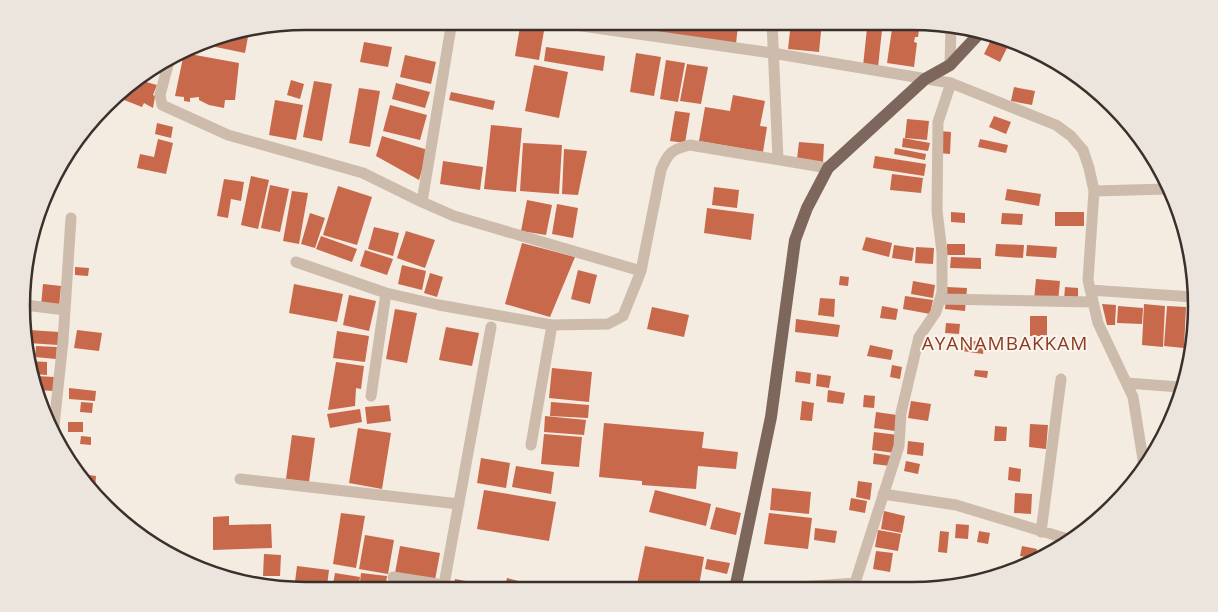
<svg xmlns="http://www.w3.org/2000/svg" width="1218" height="612" font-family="'Open Sans',sans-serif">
<rect width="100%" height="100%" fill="#f4ebe1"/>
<path fill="#c8694b" d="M521,21l24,4 -6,35 -24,-4z
M653,22h57l28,3 -2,19 -84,-9z
M791,22h31l-3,30 -31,-3z
M893,22h27l-2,15h-3l-1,5 3,1 -3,24 -27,-4z
M867,28l15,2 -4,37 -15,-1z
M249,31l-4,22 -44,-9 13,-8z
M991,40l16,8 -7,14 -16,-8z
M364,42l28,5 -4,20 -28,-5z
M1021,46l17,4 2,5 -20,-4z
M546,47l59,9 -2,15 -59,-10z
M184,53l55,10 -4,37h-10l-1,8 -15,-3 -10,-5v-3l-9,1v4l-6,-1v-4l-9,-1z
M636,53l25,4 -7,39 -24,-4z
M405,55l31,7 -5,22 -31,-7z
M666,60l19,3 -7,39 -18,-3z
M687,64l21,3 -7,37 -21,-3z
M534,65l34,7 -9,46 -34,-7z
M135,79l22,6 -4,10 2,1 -2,12 -9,-5 -2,4 -23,-9z
M291,80l13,4 -4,15 -13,-4z
M314,81l18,3 -10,57 -19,-4z
M396,83l34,9 -5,16 -33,-9z
M1014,87l21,4 -3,14 -21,-4z
M359,88l21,3 -10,56 -21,-4z
M451,92l44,9 -2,9 -44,-10z
M733,95l32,6 -5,25 7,1 -4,25 -64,-11 6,-34 25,4z
M275,100l28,5 -7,35 -27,-5z
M390,105l37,10 -7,25 -37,-9z
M675,111l15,2 -5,30 -15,-2z
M994,116l17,6 -5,12 -17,-7z
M907,119l22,2 -2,19 -22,-2z
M157,123l16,4 -2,11 -16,-4z
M491,125l31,3 -6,64 -32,-3z
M939,131l12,1 -1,22 -12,-1z
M382,136l46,14 -9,30 -43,-24z
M903,138l27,5 -2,8 -26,-4z
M158,139l15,4 -7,31 -29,-6 3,-14 14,3z
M980,139l28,6 -2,8 -28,-6z
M799,142l25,2 -1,18 -26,-3z
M523,143l39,2 -3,49 -39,-3z
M895,148l31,6 -1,6 -31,-6z
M564,149l23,2 -9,44 -16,-1z
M875,156l51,8 -2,12 -51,-8z
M443,161l40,6 -3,23 -40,-6z
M892,174l31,4 -2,15 -31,-3z
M251,176l18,4 -11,49 -17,-4z
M224,179l20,3 -3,19 -10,-2 -3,19 -11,-2z
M270,185l19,4 -9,43 -19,-4z
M338,186l34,11 -15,48 -34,-10z
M714,187l25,3 -2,18 -25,-3z
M1007,189l34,5 -2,12 -34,-6z
M292,191l16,2 -9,51 -16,-3z
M527,200l25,5 -6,30 -25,-4z
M557,204l21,4 -5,30 -21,-4z
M707,208l47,6 -3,26 -47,-7z
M951,212l14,1v10l-14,-1z
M1055,212h29v14h-29z
M310,213l15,5 -10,30 -14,-4z
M1002,213l21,1 -1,11 -21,-1z
M374,227l25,6 -6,23 -25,-7z
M406,231l29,9 -10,28 -28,-10z
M321,236l36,13 -5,13 -36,-13z
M866,237l26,6 -3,14 -27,-7z
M522,243l53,14 -25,60 -45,-13z
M947,244h18v11h-18z
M996,244l28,1 -1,13 -28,-2z
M894,245l20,3 -2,13 -20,-3z
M1027,245l30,2 -1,11 -30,-2z
M916,247l18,1 -1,16 -18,-1z
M365,250l28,9 -6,16 -27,-9z
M951,257l30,1v11l-31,-1z
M402,265l24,6 -4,19 -24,-6z
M75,267l14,1 -1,8 -13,-1z
M578,270l19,5 -7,29 -19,-5z
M430,273l13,4 -6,20 -13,-4z
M840,276l9,1 -1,9 -9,-1z
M1036,279l24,2 -2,21 -24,-2z
M913,281l22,4 -2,13 -22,-4z
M43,284l18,2 -2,22 -18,-2z
M294,284l49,10 -6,28 -48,-9z
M947,287l20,1 -2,23 -20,-2z
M1065,287l13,1v13l-14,-1z
M349,295l27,6 -7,30 -26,-6z
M905,296l28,4 -3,14 -27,-5z
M820,298l15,1 -1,18 -16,-2z
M1102,304l14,1 -1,20h-8z
M1144,304l21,2 -2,41 -21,-2z
M882,306l16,3 -2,11 -16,-2z
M1118,306l25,2 -1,16 -25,-1z
M1167,306l19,1 -2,41 -20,-2z
M652,307l37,8 -5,22 -37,-8z
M395,309l22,4 -10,50 -21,-4z
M1030,316h17v20h-17z
M24,318l5,1 -3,25 -2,-1z
M796,319l44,6 -2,12 -43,-5z
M946,323l14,1 -1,10 -14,-1z
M446,327l33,6 -7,33 -33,-6z
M29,330l30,2 -1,13 -30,-2z
M77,330l25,3 -3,18 -25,-3z
M337,331l32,5 -4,26 -32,-4z
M963,339l22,4 -2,11 -21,-3z
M870,345l23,5 -2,10 -24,-4z
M36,346l21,1 -1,12 -21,-2z
M25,348h5l-1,13 18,1v13l-14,-1z
M336,362l28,4 -3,23 -5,-1 -1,18 -27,4z
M892,365l10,2 -2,12 -10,-2z
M552,368l40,4 -3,30 -40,-4z
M975,370l13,1 -1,7 -13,-2z
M796,371l15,2 -1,11 -15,-2z
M817,374l14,2 -2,12 -13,-2z
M37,376l17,1 -1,14 -15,-1z
M69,388l27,3 -1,10 -26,-2z
M828,390l17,3 -2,11 -16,-2z
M864,395l11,1 -1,12 -11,-1z
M802,401l12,2 -2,18 -12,-1z
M911,401l20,3 -3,17 -20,-3z
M81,402l12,1 -1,10 -12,-1z
M551,402l38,3 -1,13 -38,-2z
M389,405l2,16 -24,3 -2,-17z
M360,409l2,13 -32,6 -3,-14z
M876,412l21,3 -2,16 -21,-3z
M545,416l41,4 -2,15 -40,-3z
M68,422h15v10h-15z
M604,423l100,9 -2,16 36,4 -2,17 -38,-3 -2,23 -54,-4v-4l-43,-4z
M1030,424l18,1 -2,24 -17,-2z
M995,426l12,1 -1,14h-12z
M358,428l33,5 -9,56 -33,-6z
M874,432l24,3 -3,18 -23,-3z
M544,434l38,3 -3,30 -38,-3z
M292,435l23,3 -6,44 -23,-3z
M81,436l10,1v8l-11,-1z
M908,441l16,2 -1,13 -16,-2z
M874,453l18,3 -1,10 -18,-2z
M481,458l29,5 -4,25 -29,-5z
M906,461l14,3 -2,10 -14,-3z
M516,466l38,6 -3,22 -39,-7z
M1009,467l12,2 -1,13 -12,-2z
M81,474l15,2 -1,13h-4z
M858,481l14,2 -2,17 -14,-3z
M772,488l39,4 -2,22 -39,-4z
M484,490l72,12 -7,39 -72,-12z
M655,490l56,14 -5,22 -57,-14z
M1015,493l17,1 -1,20 -17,-1z
M851,498l16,3 -2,12 -16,-3z
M716,507l25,6 -5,22 -26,-6z
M884,511l21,5 -3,17 -21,-4z
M341,513l24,3 -9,52 -23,-4z
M769,513l43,5 -4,31 -44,-5z
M229,516v9l42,-1 1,24 -59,2v-33z
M956,524l13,1 -1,14 -13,-1z
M815,528l22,3 -2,12 -21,-3z
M878,530l23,4 -3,17 -23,-4z
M940,531l9,1 -2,21 -9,-1z
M979,531l11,2 -2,11 -11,-2z
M365,535l29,5 -6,34 -29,-5z
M400,546l40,7 -5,27 -40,-7z
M645,546l59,11 -5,29 -7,-1 -1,4h-55z
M1022,546l15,3 -2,10 -15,-3z
M876,551l17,2 -3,19 -17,-3z
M264,554l17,1 -1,21h-17z
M707,559l23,4 -3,11 -22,-5z
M297,566l32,4 -2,16 -32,-4z
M335,573l25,4 -2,13h-26z
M361,573l26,3 -2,14h-26z
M507,578l26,7 -1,4 -28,1z
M455,579l16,3 -1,8h-16z
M295,586l30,2v2h-30z"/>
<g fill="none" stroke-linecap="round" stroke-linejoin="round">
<path stroke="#cdbbac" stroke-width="11" d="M772,22l6,137
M568,24l204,29 179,30 105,42 15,11 12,14 6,18 5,23 -6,89 10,43 35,74 11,69
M169,61l-9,34 2,10 66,30 135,38 59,29 32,14 187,55
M950,65l1,-38
M1094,191l73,-2
M422,202l30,-181
M296,262l90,31 53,12 113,20 56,-1 15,-8 18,-45 20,-101c7,-17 11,-21 29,-25l138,23
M1090,290l103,7
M940,299l153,3
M25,305l40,5
M1127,383l52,4
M371,396l15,-103
M53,435l10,-94 8,-123
M531,445l21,-120
M240,479l219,25
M883,494l73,11 115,35
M1041,532l20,-153
M393,577l51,8
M855,583l44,-137 2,-33 18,-76 17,-25 6,-20v-40l-5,-41 1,-89 13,-39
M773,589l82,-6v6
M443,590l48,-263"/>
<path stroke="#7d675c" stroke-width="12" d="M735,589l36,-172 24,-177 12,-32 21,-40 97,-89 25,-14 28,-30"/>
</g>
<g text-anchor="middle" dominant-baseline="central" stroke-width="4" stroke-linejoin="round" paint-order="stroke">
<g font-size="19" letter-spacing="1" fill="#8c3b22" stroke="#fbf5ee">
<text x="1005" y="343">AYANAMBAKKAM</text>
</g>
</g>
<path d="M0 0H1218V612H0ZM306 30H912A276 276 0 0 1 1188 306V306A276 276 0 0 1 912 582H306A276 276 0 0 1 30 306V306A276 276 0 0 1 306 30Z" fill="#ece5de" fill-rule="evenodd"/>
<path fill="none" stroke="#3b302b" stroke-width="2.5" d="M306 30H912A276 276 0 0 1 1188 306V306A276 276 0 0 1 912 582H306A276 276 0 0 1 30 306V306A276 276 0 0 1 306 30Z"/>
</svg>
